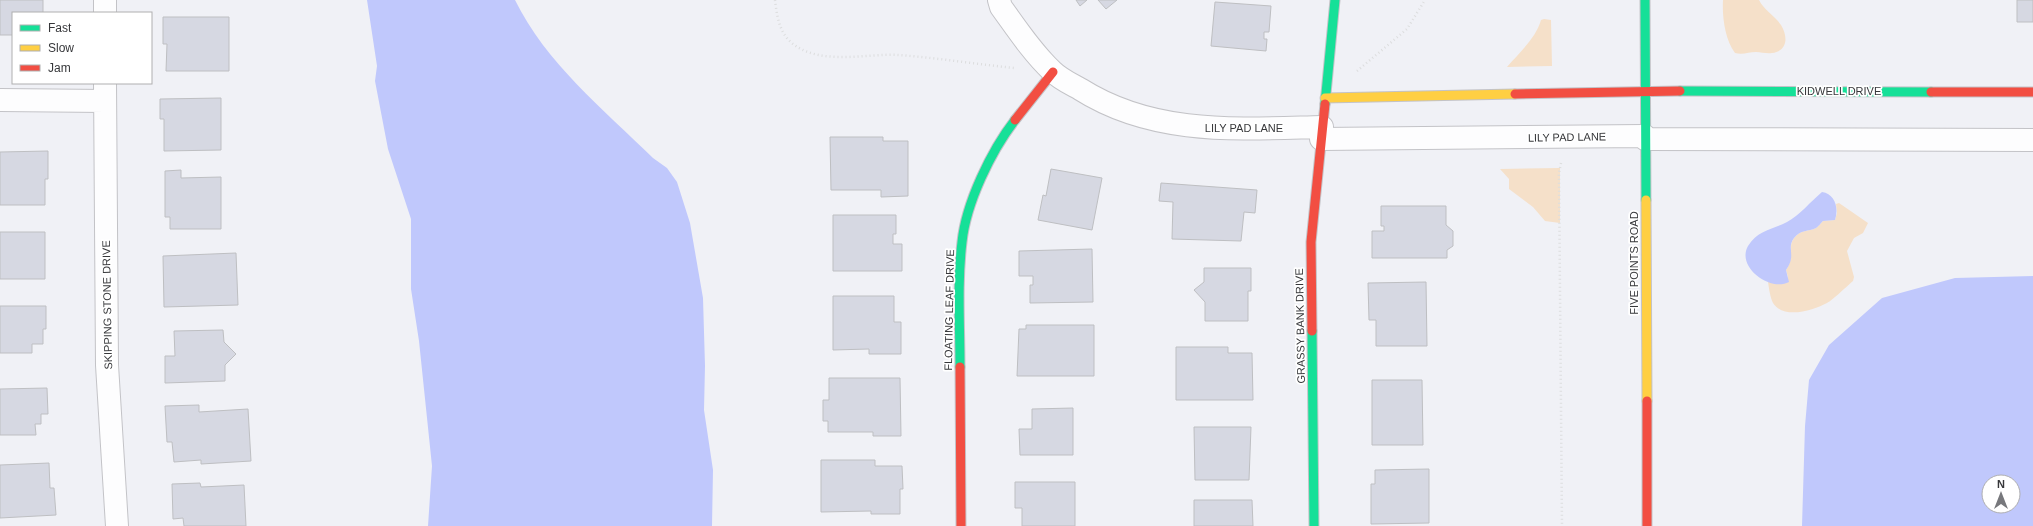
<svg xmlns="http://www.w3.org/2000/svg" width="2033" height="526" font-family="Arial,sans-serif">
<rect width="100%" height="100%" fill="#f0f1f6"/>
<path fill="#f5e0c9" d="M1723,0h36c5,10 16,16 22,25 7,11 7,26 -9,28 -5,1 -11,-1 -16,-1 -7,0 -13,3 -21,1 -10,-13 -13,-36 -12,-53z
M1544,19l7,1 1,46 -45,1c12,-14 29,-29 34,-47z
M1560,168v55l-15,-2 -12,-14 -24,-18v-10l-9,-10z
M1839,203l29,20 -5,10 -9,5 -7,13 7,26 -1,4c-6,5 -20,19 -26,22 -13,7 -43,17 -54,0 -3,-6 -4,-15 -5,-21l19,1 1,-6 -2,-7c9,-13 1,-22 8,-32 7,-9 14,-6 22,-10 2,-1 5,-5 7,-7l12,-1 2,-7 -1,-9z"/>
<path fill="#c0c8fc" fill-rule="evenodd" d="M367,0h148c31,63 88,109 138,158l14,10 10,14 13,41 13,75 2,68 -1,44 9,60 -1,56h-284l4,-60 -13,-125 -8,-52v-70l-23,-70 -13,-68 2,-15z
M1822,192c13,2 17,16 13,28l-12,1c-2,2 -5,6 -7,7 -8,4 -15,1 -22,10 -8,11 3,17 -8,32l3,12c-19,10 -53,-15 -41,-36 10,-16 24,-16 39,-24 12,-6 24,-21 35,-30z
M2033,276v250h-231l3,-100 4,-46 20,-35 53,-47 73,-20zM1989,482h24v24h-24z"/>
<path fill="#d6d8e2" stroke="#bebfc2" d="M0,0h43v13h-30v22h-13z
M1076,0h11l-7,6z
M1098,0h19l-11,9z
M2017,0h16v22h-16z
M1215,2l56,4 -2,26h-5v7h3l-1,12 -55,-5z
M163,17h66v54h-63l1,-27h-4z
M221,98v52l-57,1v-32h-4v-20z
M830,137h53v4h25v55l-27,1v-7h-50z
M48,151v28h-3v26h-45v-53z
M1051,169l51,9 -10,52 -54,-10 5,-25 3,1z
M181,170v8l40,-1v52h-51v-12h-5v-46z
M1161,183l96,7 -2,23 -11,-1 -3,29 -69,-2 1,-37 -14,-1z
M1381,206h65v19l7,6v15l-6,4v8h-75v-27h12v-5h-3z
M833,215h63v19h-3v10h9v27h-69z
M0,232h45v47h-45z
M1092,249l1,53 -63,1v-18h3v-9h-14v-25z
M236,253l2,52 -74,2 -1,-51z
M1204,268h47v23h-3v30h-43v-19l-11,-12 10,-8z
M1426,282l1,64h-51v-26h-7l-1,-37z
M833,296h61v26h7v32h-32v-5l-36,1z
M0,306h46v23h-3v15h-11v9h-32z
M1026,325h68v51h-77l2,-47h7z
M223,330l1,12 12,12 -11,11v16l-60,2v-27h10l-1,-25z
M1176,347h52v6h24l1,47h-77z
M829,378h71l1,58h-28v-4h-45v-11h-5v-21h6z
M1372,380h50l1,65h-51z
M47,388l1,26h-7v10h-6l1,11h-36v-46z
M199,405v7l49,-3 3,52 -50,3v-4l-27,2 -2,-20h-5l-2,-36z
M1073,408v47h-53l-1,-26h13v-20z
M1194,427h57l-2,53h-54z
M821,460h54v6h27l1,23h-3v25h-29v-3l-50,1z
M49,463l1,25h4l2,27 -56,3v-53z
M1429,469v54l-58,1v-40h4v-14z
M1015,482h60v44h-53v-18h-7z
M200,483l1,4 43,-2 2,41h-62l-1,-8 -10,1 -1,-35z
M1194,500h58l1,26h-59z"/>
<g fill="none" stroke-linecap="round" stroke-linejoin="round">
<g stroke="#c3c3c7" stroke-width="24">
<path id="street" d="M105,0v13
M999,0l2,7c16,22 31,45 51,64 8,8 19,13 28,18 74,47 159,40 242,38
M105,83l2,282 10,161
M0,100l105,1
M1321,139l324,-3
M1645,139l388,1"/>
</g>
<g stroke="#c3c3c7" stroke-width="11">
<path id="fast" d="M1645,0l1,200
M1680,91l251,1
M1325,104l10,-104
M1312,331l2,195
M960,367c0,-41 -3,-84 2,-125 4,-39 29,-91 53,-122"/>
</g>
<g stroke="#c3c3c7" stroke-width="11">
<path id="slow" d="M1325,98l190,-4
M1646,200l1,201"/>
</g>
<g stroke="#c3c3c7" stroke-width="11">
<path id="jam" d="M1931,92h102
M1515,94l165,-3
M1015,120l38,-48
M1312,331l-1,-89 14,-138
M960,367l1,159
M1647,401v125"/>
</g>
<path stroke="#dcddde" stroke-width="2.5" stroke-dasharray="1 3" stroke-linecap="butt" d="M775,0c2,16 4,33 18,44 29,22 73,9 106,11 39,3 77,9 115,13
M1357,71l50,-42 18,-29
M1561,163l-2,10 3,353"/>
<use href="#street" stroke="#fdfdfe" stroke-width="22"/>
<use href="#fast" stroke="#16e098" stroke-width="9"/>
<use href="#slow" stroke="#ffcf43" stroke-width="9"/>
<use href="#jam" stroke="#f24e42" stroke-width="9"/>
</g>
<g text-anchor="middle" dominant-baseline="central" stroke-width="3.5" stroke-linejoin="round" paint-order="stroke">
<g font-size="11" fill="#36373a" stroke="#fff">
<text x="1839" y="91">KIDWELL DRIVE</text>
<text x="1244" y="128">LILY PAD LANE</text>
<text transform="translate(1567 137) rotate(-1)">LILY PAD LANE</text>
<text transform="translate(1634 263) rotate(-90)">FIVE POINTS ROAD</text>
<text transform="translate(107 305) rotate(-91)">SKIPPING STONE DRIVE</text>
<text transform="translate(949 310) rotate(-89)">FLOATING LEAF DRIVE</text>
<text transform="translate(1300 326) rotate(-91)">GRASSY BANK DRIVE</text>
</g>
</g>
<rect x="12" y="12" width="140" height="72" fill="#ffffff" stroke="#afafb0"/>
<rect x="20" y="25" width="20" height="6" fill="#16e098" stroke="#afafb0"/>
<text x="48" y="32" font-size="12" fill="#36373a">Fast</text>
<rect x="20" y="45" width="20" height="6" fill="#ffcf43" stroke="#afafb0"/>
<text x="48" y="52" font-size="12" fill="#36373a">Slow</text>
<rect x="20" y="65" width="20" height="6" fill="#f24e42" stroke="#afafb0"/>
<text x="48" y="72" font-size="12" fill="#36373a">Jam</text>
<g transform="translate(2001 494)"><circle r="19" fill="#ffffff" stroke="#afafb0"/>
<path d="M0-3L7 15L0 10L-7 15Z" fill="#77787c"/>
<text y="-6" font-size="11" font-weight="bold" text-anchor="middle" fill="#36373a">N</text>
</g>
</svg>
